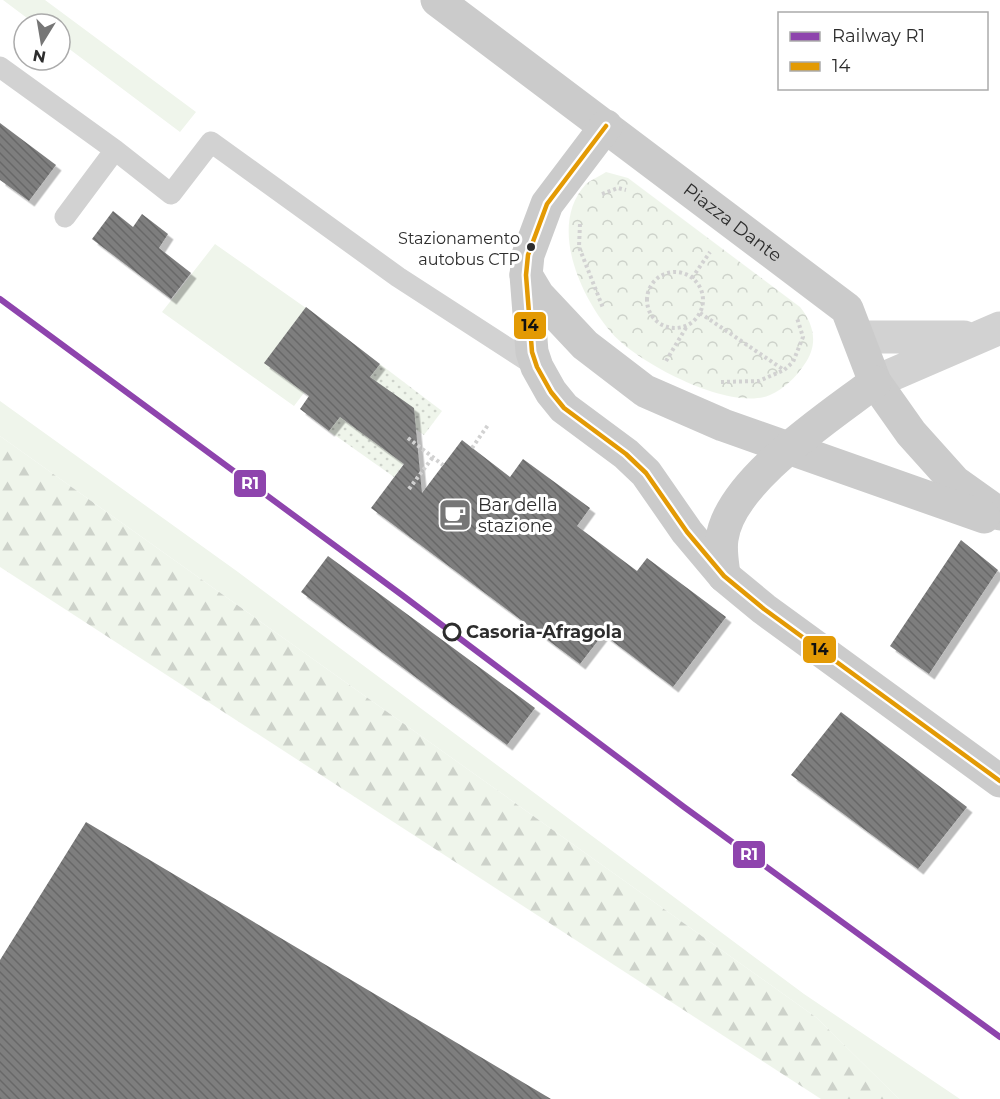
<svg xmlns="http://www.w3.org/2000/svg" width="1000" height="1099" font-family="Montserrat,sans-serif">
<defs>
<pattern id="forest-firs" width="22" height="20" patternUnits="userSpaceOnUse" patternTransform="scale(1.5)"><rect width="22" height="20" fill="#eff5eb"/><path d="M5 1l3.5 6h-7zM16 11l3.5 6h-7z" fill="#cdd2ca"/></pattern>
<pattern id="park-crowns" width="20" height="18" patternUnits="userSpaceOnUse" patternTransform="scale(1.5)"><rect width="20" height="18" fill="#eff5eb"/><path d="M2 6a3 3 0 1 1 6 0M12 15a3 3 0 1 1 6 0" fill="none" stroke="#cdd2ca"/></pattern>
<pattern id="garden-dots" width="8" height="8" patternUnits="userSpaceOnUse" patternTransform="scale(1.5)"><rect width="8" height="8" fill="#eff5eb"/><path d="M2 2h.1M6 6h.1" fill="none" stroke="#cdd2ca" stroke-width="1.8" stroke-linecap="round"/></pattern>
<pattern id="building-back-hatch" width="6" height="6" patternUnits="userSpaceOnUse" patternTransform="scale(1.5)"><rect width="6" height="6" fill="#7e7e7e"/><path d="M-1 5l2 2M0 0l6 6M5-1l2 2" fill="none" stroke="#686868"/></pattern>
<filter id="shadow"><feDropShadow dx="5.5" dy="5.5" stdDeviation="0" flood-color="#0004"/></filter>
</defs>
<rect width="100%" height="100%" fill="#fff"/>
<path fill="#eff5eb" d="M3,0h42l151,112 -16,20 -120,-90v-18h-25z
M215,244l91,64 7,33 13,-19 20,16 -52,68 -132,-94z
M0,401l238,171 566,422 156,105h-61l-82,-81 -817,-582z"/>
<path fill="url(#forest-firs)" d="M0,436l817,582 82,81h-78l-821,-532z"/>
<path fill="url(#park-crowns)" d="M606,172l22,6 172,129c14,17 19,38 4,58 -8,12 -20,24 -34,30 -40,17 -135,-33 -160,-64 -30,-36 -62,-106 -24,-147 5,-4 14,-8 20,-12z"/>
<path fill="url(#garden-dots)" d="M380,364l62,47 -18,24 -9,-6 -2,21 -19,27 -65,-46z"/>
<path fill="url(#building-back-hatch)" filter="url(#shadow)" d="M0,123l56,42 -27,36 -29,-21z
M113,211l20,16 9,-13 26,20 -9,14 32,25 -20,26 -79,-60z
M306,307l74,57 -10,13 44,31 8,85 40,-53 48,37 13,-18 67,49 -13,18 60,45 10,-13 79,59 -53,70 -70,-53 -23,30 -209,-156 33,-44 -64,-47 -11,14 -29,-22 9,-13 -45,-33z
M961,540l37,30 -69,104 -39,-28z
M328,556l207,152 -28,37 -206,-153z
M841,712l126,95 -49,62 -127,-94z
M86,822l465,277h-551v-139z"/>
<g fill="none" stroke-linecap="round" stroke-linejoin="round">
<path stroke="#d2d2d2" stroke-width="4" stroke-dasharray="3 3" stroke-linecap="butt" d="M602,194l16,-6 8,2
M580,224l-1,23 24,61
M647 300a28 28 0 1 1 56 0a28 28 0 1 1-56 0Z
M692,278l18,-26
M700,313l84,57 9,-8 10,-25 -6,-19
M666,361l21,-35
M721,382l38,-1 25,-11
M408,438l35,27
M472,448l16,-23
M409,489l24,-32"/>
<path stroke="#d2d2d2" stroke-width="21" d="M0,67l115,83
M65,217l50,-67 56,44 40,-52 187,135 139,90"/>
<path stroke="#d2d2d2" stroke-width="33" d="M859,337h105
M875,382l125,-54"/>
<g stroke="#cbcbcb" stroke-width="33">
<path id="s1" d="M437,0l410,309 28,73 36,51 44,49 45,32"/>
<path d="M606,126l-59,78 -19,51 -2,20 6,77 5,15 14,25 13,16 62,46 20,19 41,59 37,44 40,33 236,172"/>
<path d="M526,275l12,20 47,50 60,46 78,34 261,92"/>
<path d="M724,576c-1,-12 -4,-25 -2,-37 7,-58 109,-123 153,-157"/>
</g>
<g stroke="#fff" stroke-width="9">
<path id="bus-1" d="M606,126l-59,78 -19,51 -2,20 6,77 5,15 14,25 13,16 62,46 20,19 41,59 37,44 40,33 236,172"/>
</g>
<use href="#bus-1" stroke="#e39a04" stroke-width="4.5"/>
<g stroke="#fff" stroke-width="10">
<path id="rail-1" d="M0,299l402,296 282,212 316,230"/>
</g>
<use href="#rail-1" stroke="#8e44ad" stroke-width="6"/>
</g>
<defs>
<g id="cafe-square" transform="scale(1.725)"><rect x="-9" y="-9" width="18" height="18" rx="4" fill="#767676" stroke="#fff"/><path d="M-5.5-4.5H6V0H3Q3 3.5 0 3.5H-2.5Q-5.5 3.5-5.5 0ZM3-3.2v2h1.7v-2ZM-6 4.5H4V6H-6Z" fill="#fff"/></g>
</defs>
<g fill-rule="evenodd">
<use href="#cafe-square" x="455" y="515"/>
</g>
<circle fill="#2d2d2d" stroke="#fff" stroke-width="2" cx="531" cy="247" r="5"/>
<circle fill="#fff" stroke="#2d2d2d" stroke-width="3" cx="452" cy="632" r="8"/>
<g text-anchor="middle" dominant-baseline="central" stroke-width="6" stroke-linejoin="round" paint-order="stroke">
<g font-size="16" fill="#2d2d2d" stroke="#fff" text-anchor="end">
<text x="520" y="238">Stazionamento<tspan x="520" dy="21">autobus CTP</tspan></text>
</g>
<g font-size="18" fill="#2d2d2d" stroke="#fff">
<text stroke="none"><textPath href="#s1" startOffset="370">Piazza Dante</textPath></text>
</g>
<g font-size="18" fill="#2d2d2d" stroke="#fff" text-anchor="start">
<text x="478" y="505">Bar della<tspan x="478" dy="21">stazione</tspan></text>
</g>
<g font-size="18" font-weight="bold" fill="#2d2d2d" stroke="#fff" text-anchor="start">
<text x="466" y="632">Casoria-Afragola</text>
</g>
</g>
<g stroke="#fff" stroke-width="2">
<rect x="513" y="311" width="34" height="29" rx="6" fill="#e39a04"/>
<rect x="233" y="469" width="34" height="29" rx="6" fill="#8e44ad"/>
<rect x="802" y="635" width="35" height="29" rx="6" fill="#e39a04"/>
<rect x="732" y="840" width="34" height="29" rx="6" fill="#8e44ad"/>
</g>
<g font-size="16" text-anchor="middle" font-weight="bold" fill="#fff">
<text x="250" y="489">R1</text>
<text x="749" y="860">R1</text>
</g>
<g font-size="16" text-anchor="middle" font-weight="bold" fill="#111">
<text x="530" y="331">14</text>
<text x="820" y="655">14</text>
</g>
<rect x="778" y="12" width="210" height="78" fill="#ffffff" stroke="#ababab" stroke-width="1.5"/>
<rect x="790" y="32" width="30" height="9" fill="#8e44ad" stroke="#ababab" stroke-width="1.5"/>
<text x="832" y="42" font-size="18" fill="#2d2d2d">Railway R1</text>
<rect x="790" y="62" width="30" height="9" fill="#e39a04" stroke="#ababab" stroke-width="1.5"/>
<text x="832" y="72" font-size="18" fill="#2d2d2d">14</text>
<g transform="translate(42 42) rotate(191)"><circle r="28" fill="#ffffff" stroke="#ababab" stroke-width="1.5"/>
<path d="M0-4.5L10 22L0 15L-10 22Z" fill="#767676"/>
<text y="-9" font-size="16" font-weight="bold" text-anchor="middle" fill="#2d2d2d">N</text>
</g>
</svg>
